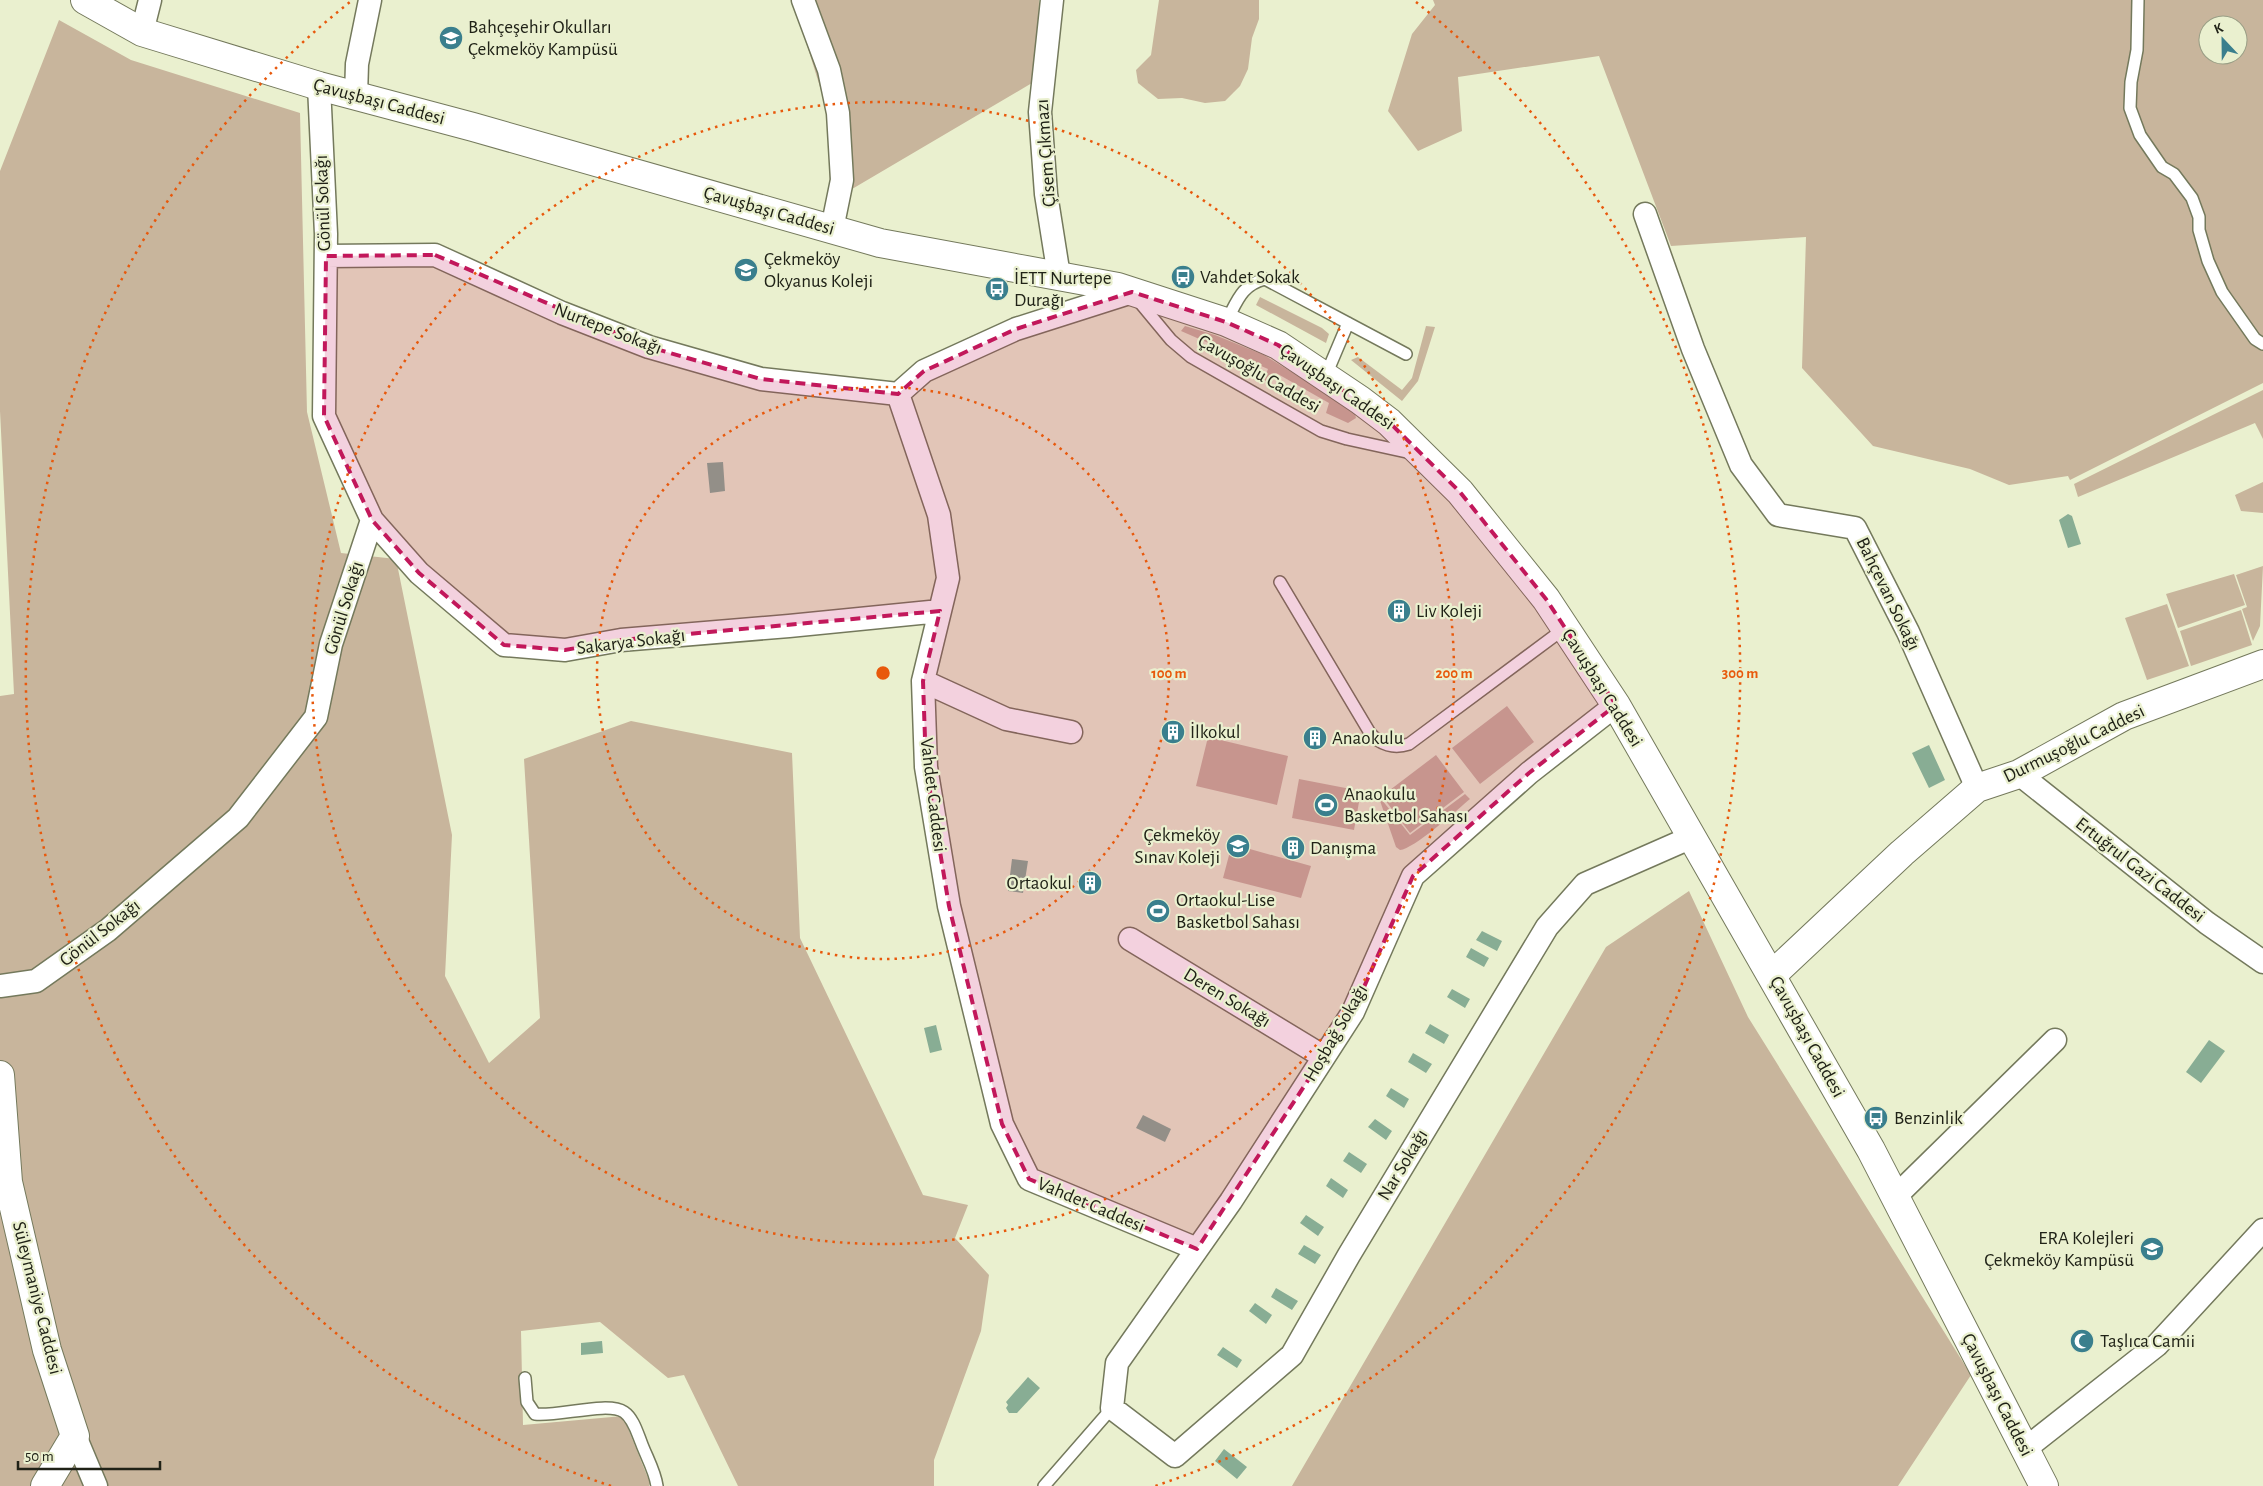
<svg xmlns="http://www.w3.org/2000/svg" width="2263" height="1486" font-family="'Alegreya Sans',sans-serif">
<rect width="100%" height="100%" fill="#eaf0cf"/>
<path fill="#c8b59c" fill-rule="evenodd" d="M793,0h246l-2,80 -207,122 -1,-86z
M1159,0h100v19l-7,19 -4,31 -8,17 -15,15 -20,2 -23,-5 -24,1 -20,-16 -2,-13 15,-15z
M1433,0h830v383l-193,97 -2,-4 -59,9 -39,-16 -97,-23 -71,-78 4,-131 -135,9 -72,-190 -141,21 4,54 -44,20 -30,-40 24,-77 23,-29zM2208,25h30v30h-30z
M59,20l72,40 169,53 7,299 34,141 55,6 56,276 -7,141 44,87 51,-45 -16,-259 107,-38 161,32 8,185 123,257 45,10 -13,33 34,37 -8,56 -47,129v26h-196l-54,-111 -16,3 -68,-56 -79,9 2,94 100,-9 27,67 -1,3h-649v-790l14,-2 -14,-283v-240z
M1260,297l62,31 7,6 -3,9 -70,-38z
M1185,326l30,9 49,20 90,55 2,8 -8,5 -22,-10 3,-10 -53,-30 -8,9 -4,-2 4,-11 -87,-38z
M1426,326l9,1 -17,54 -16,20 -51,-41 7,-3 44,33 10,-12z
M2263,390v49l-8,-16 -177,74 -4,-13z
M2263,482v31l-22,-2 -6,-16z
M2263,566l-3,60 -7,15 -11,-32 5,-2 -11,-32z
M2234,574l11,31 -67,23 -12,-34z
M2167,604l22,62 -42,14 -22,-62z
M2241,610l11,35 -61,21 -11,-35z
M1507,706l27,36 -54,42 -28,-36z
M1208,737l80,19 -11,49 -81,-19z
M1436,755l28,37 -54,41 -28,-37z
M1299,779l62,12 -7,39 -62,-12z
M1465,794l5,5c-13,11 -56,50 -70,51l-4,-3 -18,-52 32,40z
M1232,844l79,22 -10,32 -78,-20z
M1689,891l59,126 223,358 -73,111h-606l314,-539z
M1152,901l16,5 -4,14 -17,-5z"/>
<path fill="#88ad94" d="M723,462l2,29 -15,2 -3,-30z
M2068,514l4,2 9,28 -13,4 -9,-28z
M1929,745l16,35 -16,8 -17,-35z
M1012,859l16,2 -5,32 -15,-2z
M1482,931l20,10 -5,10 -21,-11z
M1471,948l18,10 -5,9 -18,-10z
M1452,989l18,10 -5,9 -18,-11z
M1430,1024l19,11 -5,9 -19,-11z
M936,1025l6,25 -12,3 -6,-25z
M2209,1040l16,11 -24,32 -15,-11z
M1413,1053l19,11 -6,9 -18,-11z
M1391,1088l18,11 -5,9 -18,-12z
M1143,1115l28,14 -6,13 -29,-14z
M1375,1119l17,12 -6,9 -18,-13z
M1349,1152l18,12 -6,9 -18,-12z
M1331,1178l17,12 -5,8 -17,-12z
M1306,1215l18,12 -6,9 -18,-13z
M1304,1245l17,10 -6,9 -17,-10z
M1276,1288l22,13 -6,9 -21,-13z
M1255,1303l17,12 -6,9 -17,-13z
M602,1341l1,12 -22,2v-12z
M1223,1347l19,13 -5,8 -20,-13z
M1028,1377l12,11 -23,25h-8l-3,-5 2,-3 -2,-3z
M1224,1449l23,18 -10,12 -22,-18z"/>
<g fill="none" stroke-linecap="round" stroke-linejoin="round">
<g stroke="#74795c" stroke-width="14">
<path id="lane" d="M2138,0l-1,50 -6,32 -1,26 10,27 22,32 12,7 18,24 7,19v13l9,31 14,31 33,47 8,5
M1137,299l34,41 20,17 130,74 26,8 64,14
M1226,322c11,-20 15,-37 39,-43l141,75
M1326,375l22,-52
M1280,582l90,151c10,12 24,16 39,11l156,-116
M525,1378l2,24 8,12c22,3 73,-13 89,-2 9,6 13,20 17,30 5,14 14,29 16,44
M1044,1486l68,-78"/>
</g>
<g stroke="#74795c" stroke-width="25">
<path id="street" d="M803,0l26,70 9,43 4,67 -10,49
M1052,0l-12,112 6,82 13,82
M142,32l8,-32
M356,96l1,-32 13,-64
M1645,214l48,135 48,116 37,50 77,13 53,104 69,156
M326,256l109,-1 127,58 87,34 112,32 137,15
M1132,292l-116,37 -92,42 -26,23 41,121 9,63 -25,103 3,86 23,139 53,218 27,55 168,70
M372,520l47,53 85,72 61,5 56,-10 168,-14 151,-15
M923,681l83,38 65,13
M1616,705l-87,68 -116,103 -60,136 -122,189 -114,162 -5,45 63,48 117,-101 57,-100 198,-328 38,-43 107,-47
M2019,774l188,149 56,39
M1130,939l194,118
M0,986l36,-5 72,-51 130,-112 78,-101 15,-73 41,-124 -48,-104 2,-182 -7,-148
M1895,1197l160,-157
M75,1436l21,50
M2025,1449l132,-104 106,-115"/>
</g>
<g stroke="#74795c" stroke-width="30">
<path id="secondary" d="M85,0l57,32 177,54 154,41 407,116 238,44 108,35 52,23 82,55 29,22 71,70 86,107 70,106 255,445 173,336
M1772,975l130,-122 75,-65 42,-14 105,-58 139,-52
M0,1075l8,107 39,168 28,86 -30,50"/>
</g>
<use href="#lane" stroke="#fff" stroke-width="11"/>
<use href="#street" stroke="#fff" stroke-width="22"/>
<use href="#secondary" stroke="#fff" stroke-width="28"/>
</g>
<path fill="#c2185b" fill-opacity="0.2" stroke="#c2185b" stroke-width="4" stroke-dasharray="10 6" stroke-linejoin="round" d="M435,255l214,92 112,32 137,15 26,-23 92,-42 116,-37 94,30 52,23 111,77 71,70 86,107 70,106 -87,68 -116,103 -60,136 -156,237 -168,-70 -27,-55 -53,-218 -23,-139 -3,-86 17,-70 -319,29 -56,10 -61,-5 -85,-72 -47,-53 -48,-104 2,-160z"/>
<g fill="none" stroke="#e8590c" stroke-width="2.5" stroke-dasharray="2.5 5">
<circle cx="883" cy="673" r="286"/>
<circle cx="883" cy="673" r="571"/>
<path d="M611 1486A857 857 0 0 1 350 2M1416 2A857 857 0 0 1 1155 1486"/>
</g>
<defs>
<g id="school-disc" transform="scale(1.25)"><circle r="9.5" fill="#3a7f8d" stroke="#eaf0cf"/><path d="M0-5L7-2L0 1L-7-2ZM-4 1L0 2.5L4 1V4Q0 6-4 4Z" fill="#fff"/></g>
<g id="bus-disc" transform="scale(1.25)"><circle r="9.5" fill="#3a7f8d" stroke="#eaf0cf"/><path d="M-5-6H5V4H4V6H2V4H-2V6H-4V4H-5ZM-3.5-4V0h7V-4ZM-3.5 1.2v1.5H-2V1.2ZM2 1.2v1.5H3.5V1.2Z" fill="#fff"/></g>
<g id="building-disc" transform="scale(1.25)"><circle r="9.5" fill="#3a7f8d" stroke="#eaf0cf"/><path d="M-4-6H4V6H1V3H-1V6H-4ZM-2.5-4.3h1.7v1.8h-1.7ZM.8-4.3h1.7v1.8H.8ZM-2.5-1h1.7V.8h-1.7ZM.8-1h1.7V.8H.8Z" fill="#fff"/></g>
<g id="stadium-disc" transform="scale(1.25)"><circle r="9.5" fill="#3a7f8d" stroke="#eaf0cf"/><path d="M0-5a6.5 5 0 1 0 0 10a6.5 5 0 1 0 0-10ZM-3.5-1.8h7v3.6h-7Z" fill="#fff"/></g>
<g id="mosque-disc" transform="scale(1.25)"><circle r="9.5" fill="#3a7f8d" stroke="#eaf0cf"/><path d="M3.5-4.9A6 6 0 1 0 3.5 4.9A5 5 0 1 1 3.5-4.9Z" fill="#fff"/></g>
</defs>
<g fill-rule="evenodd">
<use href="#school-disc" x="451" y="38"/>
<use href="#school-disc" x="746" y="270"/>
<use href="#bus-disc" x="1183" y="277"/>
<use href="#bus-disc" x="997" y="289"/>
<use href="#building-disc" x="1399" y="611"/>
<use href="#building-disc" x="1173" y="732"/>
<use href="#building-disc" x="1315" y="738"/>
<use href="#stadium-disc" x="1326" y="805"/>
<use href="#school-disc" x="1238" y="846"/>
<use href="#building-disc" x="1293" y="848"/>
<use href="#building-disc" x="1090" y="883"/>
<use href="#stadium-disc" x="1158" y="911"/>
<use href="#bus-disc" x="1876" y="1118"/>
<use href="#school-disc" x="2152" y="1249"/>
<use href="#mosque-disc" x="2082" y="1341"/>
</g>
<g text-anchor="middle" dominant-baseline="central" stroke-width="4.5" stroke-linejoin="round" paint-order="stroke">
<g font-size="19" fill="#202217" stroke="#eaf0cf" text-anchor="start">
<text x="468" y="27">Bahçeşehir Okulları<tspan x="468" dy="22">Çekmeköy Kampüsü</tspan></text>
<text x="764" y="259">Çekmeköy<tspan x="764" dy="22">Okyanus Koleji</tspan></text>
<text x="1200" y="277">Vahdet Sokak</text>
<text x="1014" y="278">İETT Nurtepe<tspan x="1014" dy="22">Durağı</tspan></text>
<text x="1416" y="611">Liv Koleji</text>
<text x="1190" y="732">İlkokul</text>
<text x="1332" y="738">Anaokulu</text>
<text x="1344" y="794">Anaokulu<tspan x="1344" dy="22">Basketbol Sahası</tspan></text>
<text x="1220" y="835" text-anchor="end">Çekmeköy<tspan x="1220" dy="22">Sınav Koleji</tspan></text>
<text x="1310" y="848">Danışma</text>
<text x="1072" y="883" text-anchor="end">Ortaokul</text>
<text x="1176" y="900">Ortaokul-Lise<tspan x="1176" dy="22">Basketbol Sahası</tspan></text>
<text x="1894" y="1118">Benzinlik</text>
<text x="2134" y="1238" text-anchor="end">ERA Kolejleri<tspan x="2134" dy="22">Çekmeköy Kampüsü</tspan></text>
<text x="2100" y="1341">Taşlıca Camii</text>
</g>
<g font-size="19" fill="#202217" stroke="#eaf0cf">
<text transform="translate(379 102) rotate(15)">Çavuşbaşı Caddesi</text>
<text transform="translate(1046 153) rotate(-94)">Çisem Çıkmazı</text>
<text transform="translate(323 203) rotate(-92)">Gönül Sokağı</text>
<text transform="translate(769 211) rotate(16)">Çavuşbaşı Caddesi</text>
<text transform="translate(608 329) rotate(21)">Nurtepe Sokağı</text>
<text transform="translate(1259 374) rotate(30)">Çavuşoğlu Caddesi</text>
<text transform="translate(1337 387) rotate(35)">Çavuşbaşı Caddesi</text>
<text transform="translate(1888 594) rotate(64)">Bahçevan Sokağı</text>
<text transform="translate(344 608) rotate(-73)">Gönül Sokağı</text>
<text transform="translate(631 642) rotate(-7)">Sakarya Sokağı</text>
<text transform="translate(1602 688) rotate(58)">Çavuşbaşı Caddesi</text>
<text transform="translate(2074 744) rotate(-26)">Durmuşoğlu Caddesi</text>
<text transform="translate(933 795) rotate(83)">Vahdet Caddesi</text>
<text transform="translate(2140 870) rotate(38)">Ertuğrul Gazi Caddesi</text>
<text transform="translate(100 933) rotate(-38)">Gönül Sokağı</text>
<text transform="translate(1227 998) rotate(31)">Deren Sokağı</text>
<text transform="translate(1336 1033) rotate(-60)">Hoşbağ Sokağı</text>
<text transform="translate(1807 1037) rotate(61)">Çavuşbaşı Caddesi</text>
<text transform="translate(1403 1165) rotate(-59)">Nar Sokağı</text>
<text transform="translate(1091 1205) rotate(23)">Vahdet Caddesi</text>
<text transform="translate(37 1298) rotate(76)">Süleymaniye Caddesi</text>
<text transform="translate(1997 1395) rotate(63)">Çavuşbaşı Caddesi</text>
</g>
</g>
<circle cx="883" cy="673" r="8" fill="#e8590c" stroke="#eaf0cf" stroke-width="2.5"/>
<g font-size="15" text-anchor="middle" font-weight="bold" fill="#e8590c" stroke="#eaf0cf" stroke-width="4.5" stroke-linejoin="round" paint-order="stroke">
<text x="1169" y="678">100 m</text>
<text x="1454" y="678">200 m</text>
<text x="1740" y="678">300 m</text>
</g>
<g transform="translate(2223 40) rotate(338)"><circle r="24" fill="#eaf0cf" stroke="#999e85"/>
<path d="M0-4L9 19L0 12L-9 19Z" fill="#3a7f8d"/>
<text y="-8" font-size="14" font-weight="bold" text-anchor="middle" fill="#202217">K</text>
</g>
<path d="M18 1461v8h142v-8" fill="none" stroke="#202217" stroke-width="2.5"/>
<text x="25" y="1461" font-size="15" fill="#202217" stroke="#eaf0cf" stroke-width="4" paint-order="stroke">50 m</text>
</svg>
